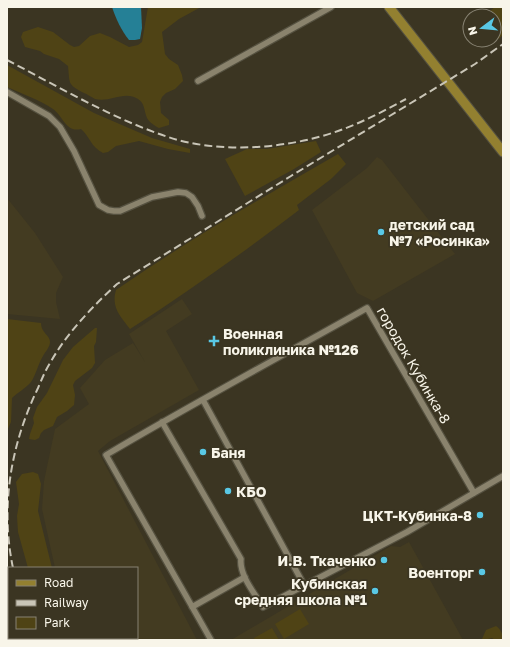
<svg xmlns="http://www.w3.org/2000/svg" width="510" height="647" font-family="'Golos Text',sans-serif">
<rect width="100%" height="100%" fill="#3b3522"/>
<path fill="#433b21" d="M377,157l5,3 73,94 -82,47 -16,-8 -45,-83 55,-42z
M7,198l28,35 28,44 -7,16v9l4,17 -53,-5z
M182,299l10,15 -26,17 33,59 -89,51 -12,10 99,189h-88l-2,-2h30v-70h-82l-13,-59 2,-28 11,-52 34,-25 -9,-16 25,-28 28,-17 12,19 -16,-28z
M409,542l54,98h-232l160,-94 9,1z"/>
<path fill="#4f4315" d="M148,7h53l-22,12 -17,13 3,22 4,5 9,6 4,10 1,6 -8,8 -9,4 -4,4 -2,5 1,11 8,7v5l-10,3c-4,-2 -10,-6 -12,-10 -3,-7 -2,-15 -9,-19 -14,-9 -28,4 -43,0 -4,-2 -8,-5 -11,-6 -17,-9 -14,-9 -16,-27l-9,-7 -15,-5 -4,-3 -15,-4 -4,-10 2,-5 15,-5 15,5 17,13 4,2 5,-1 11,-10 10,-3 10,4 19,10 9,-2 4,-3z
M495,7l8,1v27c-6,5 -13,11 -20,5h11v-24h-7l4,-6z
M7,65l87,48 58,25 38,11v4l-22,-4 -29,-8 -23,5 -8,6 -5,1c-12,-6 -13,-16 -22,-24 -15,4 -18,-13 -28,-20 -11,-8 -33,-16 -46,-22z
M316,141l5,11 -27,17 -49,27 -20,-37 22,-10h20z
M338,154l8,10 -15,15 -34,26 2,5c-55,42 -111,82 -169,119 -10,-13 -19,-22 -14,-39 71,-49 147,-93 222,-136z
M7,319l34,4c0,10 9,12 9,19 0,5 -5,10 -7,14 -5,8 -7,19 -12,26 -6,7 -13,10 -19,16l-1,24 -4,9z
M95,328h2l-1,14 -2,4 1,17 -3,5 -17,13 -2,4 2,10 -1,10 -7,6 -10,6 -4,9 -9,4 -3,3 -2,5 -4,2 -6,-1 1,-5 4,-11 -1,-5 4,-11 10,-14 16,-33 10,-13z
M33,472l5,2 3,10 -3,27 14,57h-24l-10,-36 -1,-16 2,-12 -3,-22 6,-8z
M300,609l9,15 -25,15 -9,-15z
M496,626c5,3 7,9 7,14h-8l-3,-2 -8,2 -2,-1 4,-9z
M272,628l7,12h-24l-1,-2z"/>
<path fill="#258096" d="M112,7h29l1,21 -2,11 -5,1h-6c-8,-10 -13,-21 -17,-33z"/>
<g fill="none" stroke-linecap="round" stroke-linejoin="round">
<g stroke="#555140" stroke-width="8">
<path id="street" d="M198,81l133,-74
M7,92l42,24 11,11 14,24 25,54 9,5 6,1h6l32,-14 26,-5 8,1 6,4 6,9 4,10
M203,400l101,185
M162,422l79,137c-2,16 14,35 22,48l144,-75 96,-56
M192,607l53,-30
M211,640l-105,-185c86,-51 174,-98 261,-147l107,185"/>
</g>
<g stroke="#555140" stroke-width="11">
<path id="primary" d="M389,7l114,145"/>
</g>
<use href="#street" stroke="#8a836d" stroke-width="5.5"/>
<use href="#primary" stroke="#938030" stroke-width="9"/>
<path stroke="#c9c5b7" stroke-width="2" stroke-dasharray="8 4" stroke-linecap="butt" d="M7,60c52,27 104,58 161,77 51,17 119,12 170,-6 23,-8 46,-20 68,-32
M13,568c-13,-62 -2,-124 25,-180 4,-9 7,-17 12,-25 17,-30 41,-55 67,-79l174,-108 184,-112 28,-20
M7,600l2,5
M7,618l2,3
M7,630l2,3
M13,638l1,2
M20,638l2,2
M28,638l1,2"/>
</g>
<g fill="#59c8e5" stroke="#3b3522" stroke-width="1.5">
<circle cx="381" cy="232" r="4"/>
<path d="M212 335h4v4h4v4h-4v4h-4v-4h-4v-4h4z"/>
<circle cx="203" cy="452" r="4"/>
<circle cx="228" cy="491" r="4"/>
<circle cx="480" cy="515" r="4"/>
<circle cx="384" cy="560" r="4"/>
<circle cx="482" cy="572" r="4"/>
<circle cx="375" cy="591" r="4"/>
</g>
<g text-anchor="middle" dominant-baseline="central" stroke-width="3.5" stroke-linejoin="round" paint-order="stroke">
<g font-size="14" font-weight="bold" fill="#f8f5e9" stroke="#3b3522" text-anchor="start">
<text x="389" y="224">детский сад<tspan x="389" dy="16">№7 «Росинка»</tspan></text>
<text x="223" y="333">Военная<tspan x="223" dy="16">поликлиника №126</tspan></text>
<text x="211" y="452">Баня</text>
<text x="236" y="491">КБО</text>
<text x="472" y="515" text-anchor="end">ЦКТ-Кубинка-8</text>
<text x="376" y="560" text-anchor="end">И.В. Ткаченко</text>
<text x="474" y="572" text-anchor="end">Военторг</text>
<text x="367" y="583" text-anchor="end">Кубинская<tspan x="367" dy="16">средняя школа №1</tspan></text>
</g>
<g font-size="14" fill="#f8f5e9" stroke="#3b3522">
<text transform="translate(414 365) rotate(60)">городок Кубинка-8</text>
</g>
</g>
<rect width="510" height="647" fill="none" stroke="#f8f5e9" stroke-width="16"/>
<rect x="8" y="567" width="130" height="72" fill="#3b3522" stroke="#878272"/>
<rect x="16" y="580" width="20" height="6" fill="#938030" stroke="#878272"/>
<text x="44" y="587" font-size="12" fill="#f8f5e9">Road</text>
<rect x="16" y="600" width="20" height="6" fill="#c9c5b7" stroke="#878272"/>
<text x="44" y="607" font-size="12" fill="#f8f5e9">Railway</text>
<rect x="16" y="617" width="20" height="12" fill="#4f4315" stroke="#878272"/>
<text x="44" y="627" font-size="12" fill="#f8f5e9">Park</text>
<g transform="translate(482 28) rotate(254)"><circle r="19" fill="#3b3522" stroke="#878272"/>
<path d="M0-3L7 15L0 10L-7 15Z" fill="#59c8e5"/>
<text y="-6" font-size="11" font-weight="bold" text-anchor="middle" fill="#f8f5e9">N</text>
</g>
</svg>
